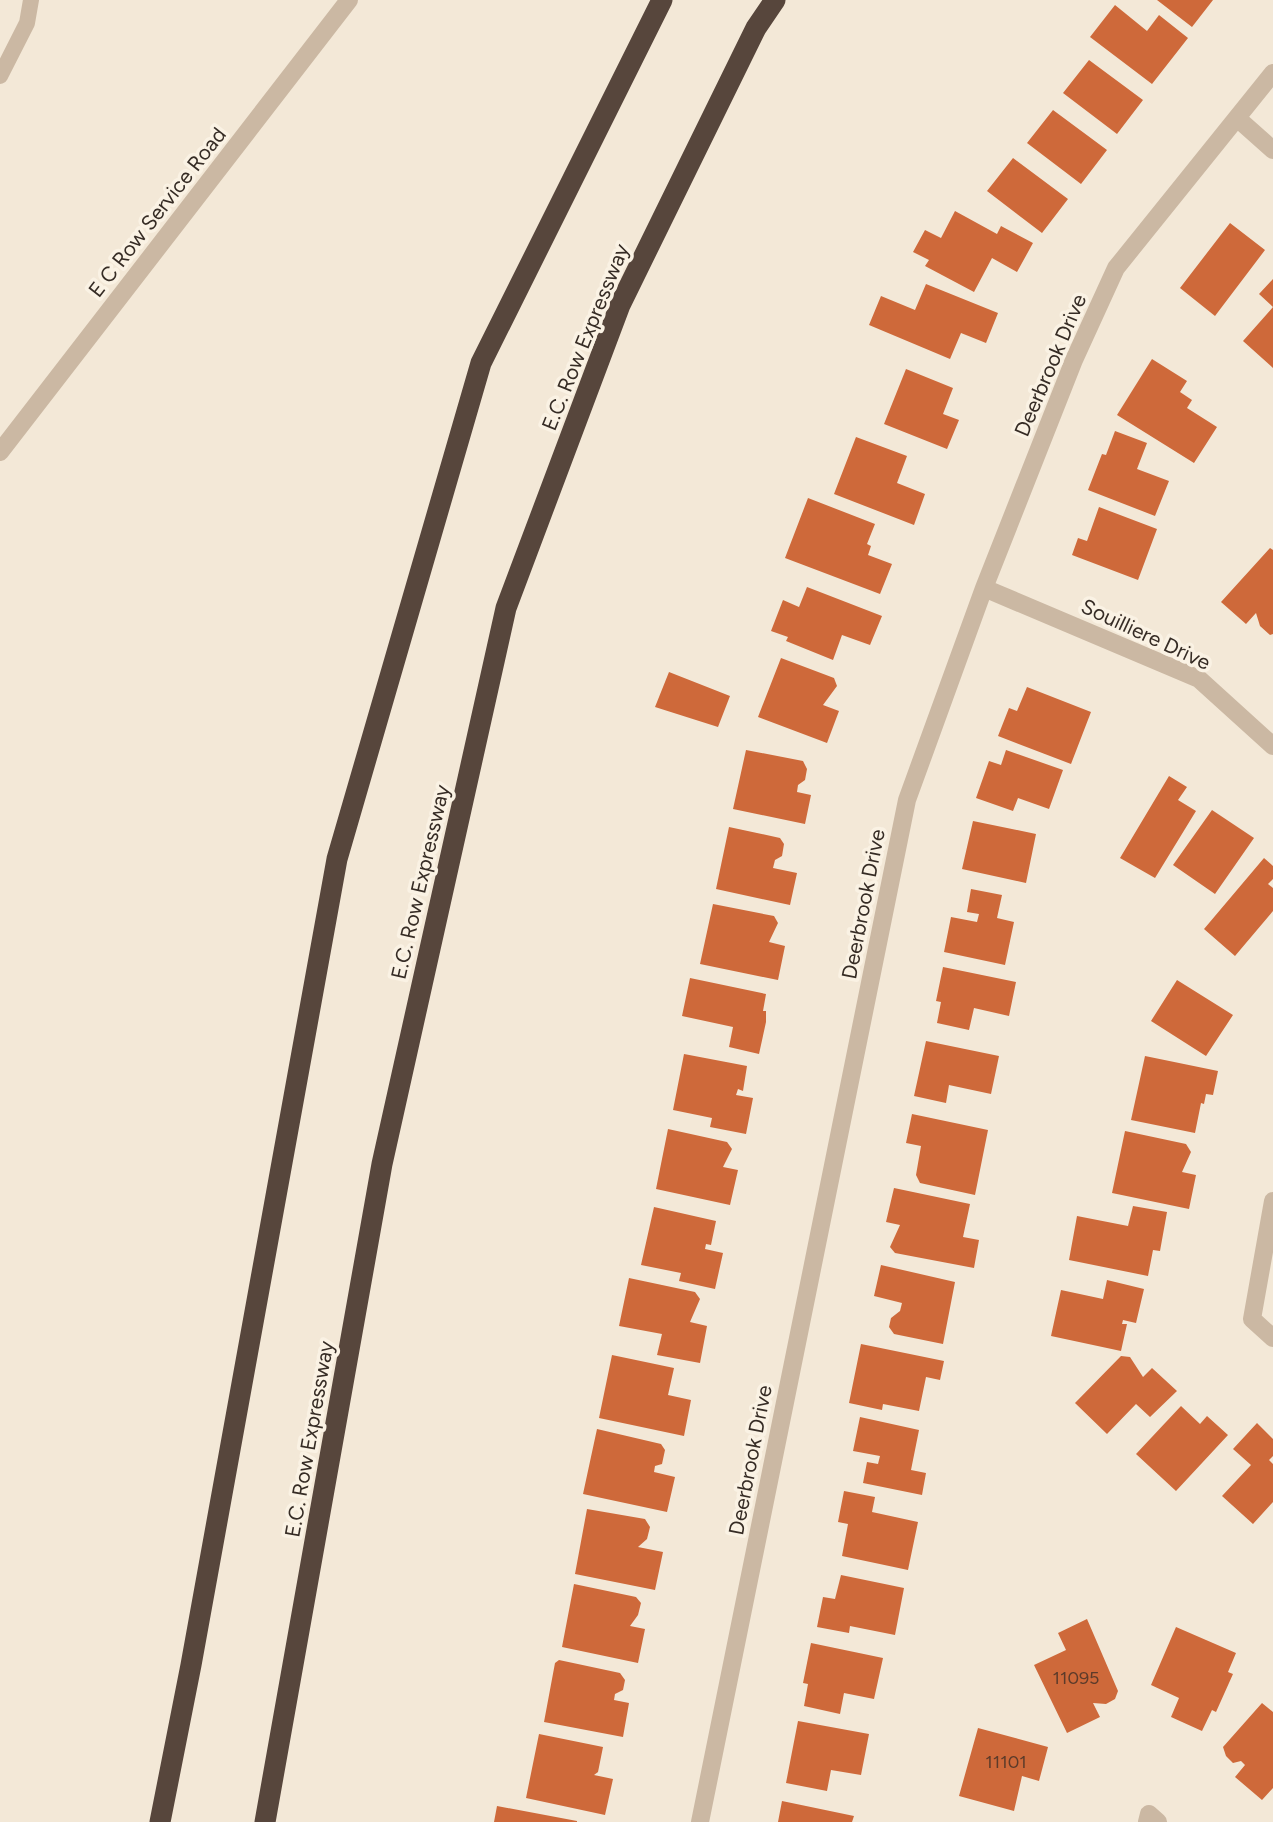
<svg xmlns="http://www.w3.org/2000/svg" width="1273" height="1822" font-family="Figtree,sans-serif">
<rect width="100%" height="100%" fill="#f3e8d7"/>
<path fill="#ce693a" d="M1157,0h56l-21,27z
M1115,5l32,26 12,-16 29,23 -36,46 -62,-47z
M1089,60l54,40 -26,34 -54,-41z
M1053,110l54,40 -26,34 -54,-41z
M1013,158l55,41 -26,34 -55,-42z
M955,211l42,23 4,-8 32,17 -16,29 -25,-14 -18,34 -49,-26 4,-6 -16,-8 12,-22 16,8z
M1230,223l35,27 -50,66 -35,-28z
M1273,279v89l-30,-27 30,-34 -14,-13z
M926,284l72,29 -12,30 -25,-10 -11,26 -81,-34 12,-29 34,14z
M1152,359l35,22 -7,11 12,8 -5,8 30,19 -23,36 -77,-48z
M906,369l47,19 -10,26 16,6 -12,29 -63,-25z
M1115,431l32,12 -10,26 32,12 -14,35 -67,-26 14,-36 4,1z
M856,437l51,19 -10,27 28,11 -11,31 -80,-31z
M808,498l67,26 -8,20 4,2 -3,9 24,9 -12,30 -95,-36z
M1099,507l58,22 -19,51 -66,-25 6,-17 9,3z
M1270,548l3,2v84l-3,1 -10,-9 -4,-13 -10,11 -25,-22z
M807,587l75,29 -12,29 -28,-10 -9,25 -47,-19 2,-4 -17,-6 12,-31 16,7z
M781,658l53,20 3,8 -14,19 16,6 -12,32 -69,-26z
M669,672l61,24 -12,31 -63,-20z
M1027,687l64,25 -20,52 -73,-28 11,-28 8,3z
M746,750l57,11 4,8 -2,11 -7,5 -1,7 14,3 -6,29 -72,-15z
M1006,750l57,20 -14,39 -31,-11 -5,13 -37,-13 13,-37 12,4z
M1169,776l18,11 -9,13 18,11 -41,67 -35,-20z
M1212,810l42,28 -39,56 -42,-29z
M973,821l63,13 -10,49 -64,-14z
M729,827l51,11 4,6 -2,12 -7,4 -2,8 24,5 -7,32 -74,-16z
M1264,858l9,8v13l-5,5 5,4v23l-38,45 -31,-27z
M971,889l31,6 -5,23 17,4 -9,43 -61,-13 7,-35 26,5 2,-8 -12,-2z
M713,904l61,12 4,7 -9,19 16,4 -7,34 -78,-16z
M943,967l73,15 -7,34 -35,-8 -5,22 -32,-7 4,-21 -5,-1z
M690,978l76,16 -3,17h3v11l-7,32 -30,-7 4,-20 -51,-11z
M1177,980l56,35 -27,41 -55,-35z
M926,1041l73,15 -8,38 -42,-9 -3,18 -32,-7z
M684,1054l63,12 -4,25 -5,-2 -2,6 17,3 -7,36 -36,-7 2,-9 -39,-8z
M1145,1056l73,15 -5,24 -7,-1 -2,10 -3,-1 -6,30 -64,-13z
M912,1114l76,16 -13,65 -55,-12 -4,-8 5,-29 -15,-3z
M668,1129l59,13 5,7 -9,18 15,3 -8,35 -74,-16z
M1125,1131l61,13 5,8 -9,20 14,3 -7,34 -77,-16z
M894,1188l76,16 -7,33 16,3 -5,28 -79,-15 -5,-6 10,-22 -14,-3z
M1133,1206l34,6 -7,39 -7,-1 -5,26 -79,-16 8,-44 51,10z
M654,1207l62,14 -5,24 -5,-1 -1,5 18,4 -8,36 -36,-8 2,-8 -40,-8z
M881,1265l74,17 -12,62 -49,-10 -5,-7 2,-9 9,-7 2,-8 -28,-7z
M629,1278l66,14 5,7 -10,23 17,4 -7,37 -43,-8 5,-21 -43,-8z
M1107,1280l37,9 -8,34 -13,-3 -1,4h5l-6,27 -70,-15 10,-46 42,9z
M861,1344l83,17 -4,19 -14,-3 -7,34 -36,-7 -1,6 -33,-7z
M612,1355l62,13 -6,27 23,5 -7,36 -85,-18z
M1121,1356l9,1 13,20 9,-9 25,23 -27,26 -14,-13 -29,30 -32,-31z
M1181,1406l19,18 7,-8 21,19 -52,56 -40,-37z
M860,1417l59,13 -8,40 15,3 -4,22 -59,-12 4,-21 11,2 2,-8 -27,-5z
M1257,1423l16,16v17l-4,4 4,4v38l-20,22 -31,-28 29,-31 -18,-16z
M597,1429l64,15 4,6 -3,14 -7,2 -1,6 21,5 -8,35 -84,-18z
M844,1491l31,6 -3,15 46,10 -10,48 -66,-14 6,-32 -10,-2z
M587,1509l58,10 5,8 -3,12 -9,8 25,5 -8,38 -80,-16z
M841,1575l63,13 -9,47 -45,-9 -1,7 -32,-6 6,-30 12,2z
M574,1584l62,13 5,6 -3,12 -8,11 15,3 -7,34 -76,-16z
M1087,1619l31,72 -3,8 -9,5 -13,-1 7,14 -33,16 -33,-68 32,-15 -8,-17z
M1176,1627l60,26 -8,19 5,2 -17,38 -4,-2 -10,21 -31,-14 8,-19 -28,-13z
M811,1643l72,15 -9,41 -30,-6 -4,21 -36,-8 4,-22 -5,-1z
M559,1660l61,13 5,7 -2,10 -8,4 -1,6 15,3 -6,34 -79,-15 11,-59z
M1262,1703l11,9v76l-11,12 -27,-23 10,-12 -4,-4 -8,2 -7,-7 -3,-9z
M798,1721l71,13 -8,41 -30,-5 -4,21 -41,-8z
M978,1728l70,19 -9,34 -17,-5 -8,35 -55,-15z
M539,1734l64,13 -5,25 -4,3 19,4 -8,36 -79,-17z
M782,1801l72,15 -2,6h-74z
M497,1806l80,15v1h-83z"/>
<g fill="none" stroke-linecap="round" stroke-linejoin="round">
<path stroke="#cbb8a3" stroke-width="16" d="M0,76l27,-53 4,-23"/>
<path stroke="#cbb8a3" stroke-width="18" d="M1237,118l36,32
M984,588l215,91 74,67
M1273,1201l-21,118 21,19
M700,1822l207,-1022 77,-212 90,-228 42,-92 157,-195
M1147,1822l2,-8 9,8"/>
<path stroke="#cbb8a3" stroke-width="18" d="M0,452l349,-452"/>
<path stroke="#57463c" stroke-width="21" d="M160,1822l31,-157 146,-806 144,-496 181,-363
M265,1822l117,-658 124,-556 114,-303 136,-277 19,-28"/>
</g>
<g text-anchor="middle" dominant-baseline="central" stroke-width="7" stroke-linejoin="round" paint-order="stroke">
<g font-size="18" fill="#5c3b2a">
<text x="1076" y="1678">11095</text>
<text x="1006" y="1762">11101</text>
</g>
<g font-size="21" fill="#362c25" stroke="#faf2e4">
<text transform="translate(157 212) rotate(-52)">E C Row Service Road</text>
<text transform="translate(585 337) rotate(-68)">E.C. Row Expressway</text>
<text transform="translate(1050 365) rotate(-67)">Deerbrook Drive</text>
<text transform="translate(1146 634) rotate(25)">Souilliere Drive</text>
<text transform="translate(420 882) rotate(-77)">E.C. Row Expressway</text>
<text transform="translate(863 904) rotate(-79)">Deerbrook Drive</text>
<text transform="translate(309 1439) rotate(-80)">E.C. Row Expressway</text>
<text transform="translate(750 1460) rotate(-79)">Deerbrook Drive</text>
</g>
</g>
</svg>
